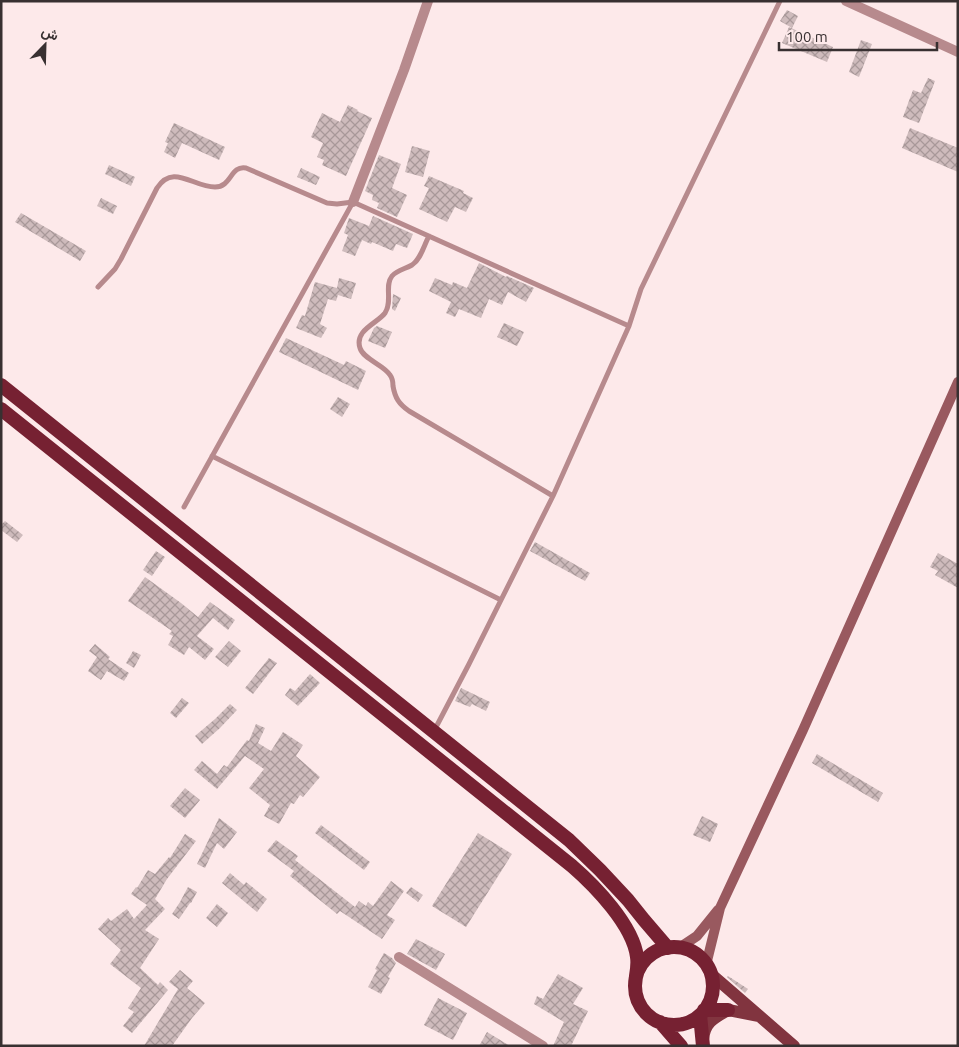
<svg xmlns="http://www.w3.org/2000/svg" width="959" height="1047" font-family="Ubuntu,Vazirmatn,sans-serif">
<defs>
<pattern id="building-cross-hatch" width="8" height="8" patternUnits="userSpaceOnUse" patternTransform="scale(1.25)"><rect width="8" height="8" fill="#cebbbc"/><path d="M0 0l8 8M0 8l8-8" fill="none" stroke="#a89899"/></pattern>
</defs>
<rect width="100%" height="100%" fill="#fde9ea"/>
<path fill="url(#building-cross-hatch)" d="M787,10l11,6 -6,12 -12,-7z
M789,27l44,20 -6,15 -45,-19z
M861,40l11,4 -13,33 -10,-5z
M928,78l7,3 -16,42 -16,-6 10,-27 8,3z
M348,105l10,5 -1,1 15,7 -26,58 -24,-11 2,-5 -7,-3 6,-14 -12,-6 11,-24 18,9z
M174,123l51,24 -6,13 -37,-17 -7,15 -11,-6 4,-9 -3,-1z
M910,128l48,20v24l-56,-24z
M412,146l18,5 -7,26 -18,-5z
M379,155l22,9 -9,24 15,7 -10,22 -20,-9 2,-5 -7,-3 1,-5 -8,-4z
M109,165l26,12 -4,9 -26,-12z
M301,168l19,9 -4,8 -19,-8z
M429,176l35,15 -1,2 10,5 -7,14 -11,-5 -8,15 -28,-13 10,-21 -5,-2z
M101,198l16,8 -4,8 -16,-8z
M21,213l65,38 -6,10 -65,-39z
M373,216l40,18 -6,14 -11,-4 -3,7 -21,-9 -1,2 -9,-4 -7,16 -13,-5 6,-16 -4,-2 5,-15 20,8z
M479,263l27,14 1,-1 27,12 -8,14 -18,-10 -6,13 -13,-6 -8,19 -22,-9 -4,8 -9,-4 5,-11 -22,-11 6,-13 17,7 1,-3 14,6z
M339,278l17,5 -5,16 -13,-4 -2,6 -8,-2 -8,25 7,4 -6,10 -25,-10 6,-13 3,1 10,-34 22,6z
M393,294l8,4 -6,13 -3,-2z
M504,323l20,9 -7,14 -20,-9z
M377,326l15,6 -7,16 -17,-7 6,-13z
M286,338l58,27 2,-4 20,10 -8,19 -79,-38z
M338,397l12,7 -8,13 -12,-8z
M5,521l18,14 -6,7 -16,-12v-5z
M535,542l55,31 -5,8 -55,-30z
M156,551l9,6 -13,19 -9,-6z
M938,553l20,11v24l-23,-13 3,-4 -8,-4z
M145,577l36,26 17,14 12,-15 25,18 -7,10 -15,-12 -16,18 17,13 -9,11 -16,-13 -5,8 -16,-10 5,-9 -4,-2 3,-3 -44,-30z
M229,641l12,10 -13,16 -13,-10z
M95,644l15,13 -2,2 21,14 -5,8 -17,-10 -6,9 -13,-9 9,-14 -8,-6z
M133,651l8,4 -7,13 -8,-5z
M269,658l8,5 -24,31 -8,-6z
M310,674l10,9 -22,23 -13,-11 5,-7 5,3z
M461,688l29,14 -4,9 -14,-7 -2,3 -15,-6z
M182,698l7,5 -13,15 -6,-5z
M230,704l7,6 -17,18 -18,16 -7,-8 20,-17z
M256,724l9,4 -7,15 13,8 12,-19 20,13 -7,11 24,21 -17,20 -3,-2 -6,9 -3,-1 -12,21 -15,-8 6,-11 -21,-17 15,-19 -19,-13 -28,33 -23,-19 8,-9 15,13 7,-9 3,2 20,-27 2,1z
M817,754l66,39 -5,9 -66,-39z
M185,788l15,12 -15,18 -15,-12z
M702,816l16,8 -8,18 -17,-7z
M219,818l18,14 -13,17 -7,-6 -12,25 -8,-4z
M321,825l49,37 -6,8 -49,-37z
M478,833l34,21 -46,73 -34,-21z
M185,834l11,7 -29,38 -12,20 10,10 -20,21 14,9 -19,29 18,17 2,-3 8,8 -36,43 -9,-7 11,-14 -6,-4 13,-20 -31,-24 11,-14 -23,-21 10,-11 3,3 16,-12 7,10 13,-14 -16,-11 5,-7 1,1 11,-18 7,4 14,-17 1,1z
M276,840l22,16 -3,4 60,47 4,-6 7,5 2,-4 5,4 18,-25 13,10 -17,24 8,5 -13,19 -42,-28 -3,3 -47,-38 4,-5 -27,-20z
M230,873l14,12 2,-3 21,17 -10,13 -35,-29z
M188,887l9,5 -6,11h-1l-11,16 -7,-5 8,-12z
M411,887l12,8 -5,7 -12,-9z
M217,904l11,9 -11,14 -11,-9z
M416,939l29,15 -9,16 -29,-16z
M384,953l8,5 4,5 -8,14 2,1 -9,16 -13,-7 9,-17 -2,-1z
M180,970l13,11 -6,7 18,15 -13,15 -20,28h-28l34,-57 -9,-7z
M558,974l25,14 -10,16 15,7 -17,35h-18l11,-24 -30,-18 3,-8 6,3z
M728,976l20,13 -3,4 -18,-16z
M438,998l29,15 -14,27 -29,-15z
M487,1032l23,14h-31z"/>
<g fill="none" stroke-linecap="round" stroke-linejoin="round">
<path stroke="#b78a8d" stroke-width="5" d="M429,236c-5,9 -8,23 -17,29 -7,4 -15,5 -20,11 -8,10 1,25 -7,37 -7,10 -31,17 -25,35 3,11 24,17 30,27 3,4 3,7 3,11 2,12 6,18 16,25l144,85
M98,287l17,-18 6,-10 36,-71c16,-25 36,-1 58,-1 17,0 15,-22 31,-19l81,35 10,1 16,-2
M212,456l289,144
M184,507l169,-305 276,124 12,-37 139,-288
M434,731l35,-67 84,-168 76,-170"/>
<path stroke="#b78a8d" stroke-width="10" d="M846,1l112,51
M353,202l51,-132 24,-69
M399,957l144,89"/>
<path stroke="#99595f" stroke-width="10" d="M679,948l18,-12 21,-26
M706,965l14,-57 83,-178 155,-348"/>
<path stroke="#81343f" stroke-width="12" d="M711,974l83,72
M703,1039c2,-17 11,-21 25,-29l31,6"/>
<path stroke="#762132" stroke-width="14" d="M1,385l568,455 31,30 28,30 16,20 24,28
M1,409l571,457c23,20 61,59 65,91 1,6 0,13 -1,19
M635 986a39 39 0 1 1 78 0a39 39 0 1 1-78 0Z
M704,1010h24
M700,1015l3,31
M660,1022l21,24"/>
</g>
<rect width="959" height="1047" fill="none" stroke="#383031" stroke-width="5"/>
<g transform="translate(45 45) rotate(23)" stroke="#fde9ea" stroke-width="4" paint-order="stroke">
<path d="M0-4L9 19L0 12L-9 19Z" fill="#383031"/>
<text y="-8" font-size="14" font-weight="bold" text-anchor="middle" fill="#383031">ش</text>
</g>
<path d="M779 42v8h158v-8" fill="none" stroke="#383031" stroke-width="2.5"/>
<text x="786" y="42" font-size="15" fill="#383031" stroke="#fde9ea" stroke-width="4" paint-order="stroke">100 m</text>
</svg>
